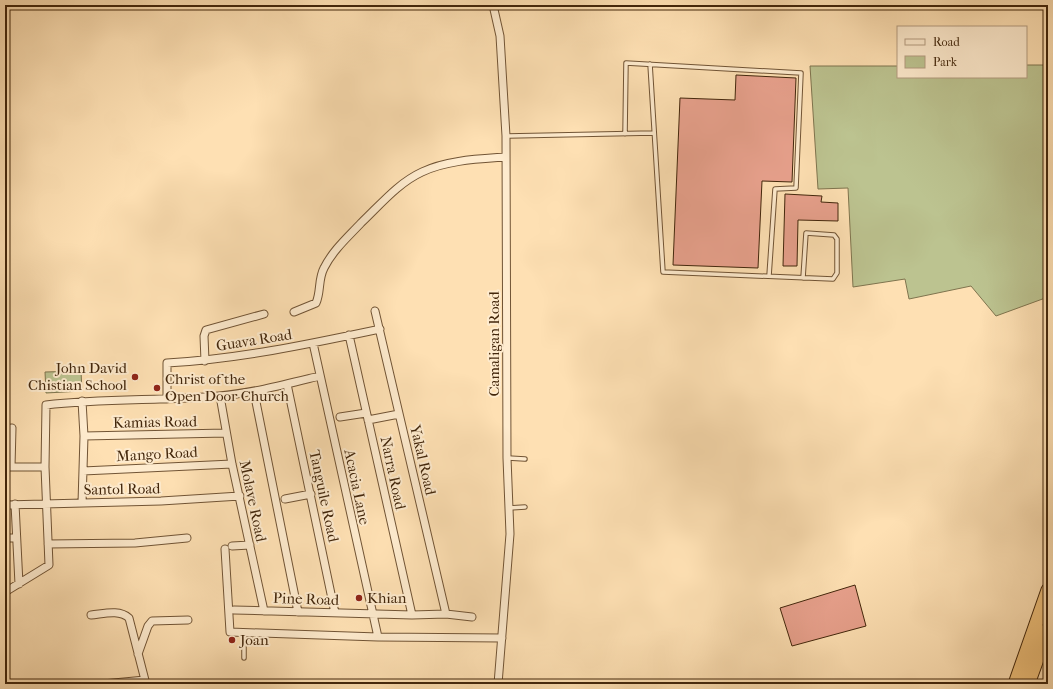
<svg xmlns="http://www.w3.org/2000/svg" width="1053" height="689" font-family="'IM FELL French Canon',serif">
<rect width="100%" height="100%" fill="#fee0b3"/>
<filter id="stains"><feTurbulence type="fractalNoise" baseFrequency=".005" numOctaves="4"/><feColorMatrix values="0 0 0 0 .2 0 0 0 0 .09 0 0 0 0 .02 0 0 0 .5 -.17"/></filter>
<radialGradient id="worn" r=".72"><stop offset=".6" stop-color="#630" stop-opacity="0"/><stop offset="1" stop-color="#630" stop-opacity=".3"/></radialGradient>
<path fill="#bcc390" stroke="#7f744e" d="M1026,65h22v232l-52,19 -25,-30 -62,13 -4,-20 -52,8 -5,-99 -30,1 -8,-123h88v11h128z
M81,371l1,20 -36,2 -1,-21z"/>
<path fill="#e8a18d" stroke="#42260b" d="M736,75l60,3 -4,104 -30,-1 -4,87 -85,-3 7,-167 55,2z
M785,194l37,2 -1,6 17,1v18l-40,-1 -1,46h-14z
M855,585l11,41 -74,20 -12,-38z"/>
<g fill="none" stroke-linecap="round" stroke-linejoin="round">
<g stroke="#715435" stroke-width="5.5">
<path id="lane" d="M650,64l13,208 170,7 4,-6v-34l-3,-4 -28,-2 -3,45
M625,134l1,-71 175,10 -5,115 -21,1 -6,87
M506,136l147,-3
M507,458l18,1
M509,508l16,-1
M244,632v26"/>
</g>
<g stroke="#715435" stroke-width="9">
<path id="street" d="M493,5l7,31 6,100 1,322 3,76 -12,150
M375,311l71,303
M294,312l22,-9c5,-11 2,-24 8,-35 9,-18 24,-31 37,-45 19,-18 37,-40 61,-51 25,-12 57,-13 84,-15
M349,335l63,280
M313,343l65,294
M205,361l-1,-25 2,-6 58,-16
M287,384l48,229
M254,392l44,220
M220,396l12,68 32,147
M167,399v-36c72,-4 142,-19 213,-34
M340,417l26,-4
M368,420l31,-6
M5,429l7,-1 -1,39
M84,436l142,-3
M5,467h40
M83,471l149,-7
M285,499l26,-5
M82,503l2,-67 -2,-35
M15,504l4,80
M5,505l156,-4 79,-5
M5,538h11
M48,544l87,-1 52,-5
M232,546l18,-1
M225,549l5,83 148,5 124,1
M5,592l44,-27 -4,-98 1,-62c57,-7 115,-4 173,-9 34,-3 68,-12 101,-20
M234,610l178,5 34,-1 26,3
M91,615c12,-1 28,-6 38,3l17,66
M138,654l10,-28 4,-5 36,-1
M103,684l42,-4"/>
</g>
<g stroke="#42260b" stroke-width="15">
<path id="highway" d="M1015,684l33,-94
M1028,684l20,-55"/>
</g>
<use href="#lane" stroke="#feebce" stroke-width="3.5"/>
<use href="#street" stroke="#feebce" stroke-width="7"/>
<use href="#highway" stroke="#efc07a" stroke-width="13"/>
</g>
<g fill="#8f2418" stroke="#feebce" stroke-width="1.5">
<circle cx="135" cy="377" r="4"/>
<circle cx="157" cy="388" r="4"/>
<circle cx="359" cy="598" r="4"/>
<circle cx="232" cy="640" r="4"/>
</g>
<g text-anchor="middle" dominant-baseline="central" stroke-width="4" stroke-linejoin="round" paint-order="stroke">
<g font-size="15" fill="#42260b" stroke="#feebce">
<text transform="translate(254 340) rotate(-9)">Guava Road</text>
<text transform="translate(494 344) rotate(-90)">Camaligan Road</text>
<text transform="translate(155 422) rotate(-1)">Kamias Road</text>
<text transform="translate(157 454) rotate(-3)">Mango Road</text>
<text transform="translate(423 460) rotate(77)">Yakal Road</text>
<text transform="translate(393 473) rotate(78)">Narra Road</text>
<text transform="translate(357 487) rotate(78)">Acacia Lane</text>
<text transform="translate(122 489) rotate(-1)">Santol Road</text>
<text transform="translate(324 496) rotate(78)">Tanguile Road</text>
<text transform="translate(253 501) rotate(78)">Molave Road</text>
<text transform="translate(306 599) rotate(2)">Pine Road</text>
</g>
<g font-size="15" fill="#42260b" stroke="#feebce" text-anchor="start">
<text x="127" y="368" text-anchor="end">John David<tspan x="127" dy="17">Chistian School</tspan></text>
<text x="165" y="379">Christ of the<tspan x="165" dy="17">Open Door Church</tspan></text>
<text x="367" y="598">Khian</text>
<text x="240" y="640">Joan</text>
</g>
</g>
<rect width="1053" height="689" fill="none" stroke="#fee0b3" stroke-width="20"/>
<rect x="6" y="6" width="1041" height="677" fill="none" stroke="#42260b" stroke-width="2"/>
<rect x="10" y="10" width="1033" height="669" fill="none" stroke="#42260b"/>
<rect x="897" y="26" width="130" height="52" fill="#feebce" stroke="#b39c80"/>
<rect x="905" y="39" width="20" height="6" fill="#feebce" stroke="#b39c80"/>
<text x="933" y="46" font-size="12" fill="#42260b">Road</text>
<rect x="905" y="56" width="20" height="12" fill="#bcc390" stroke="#b39c80"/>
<text x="933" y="66" font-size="12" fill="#42260b">Park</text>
<rect width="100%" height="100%" filter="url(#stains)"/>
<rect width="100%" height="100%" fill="url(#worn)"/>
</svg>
